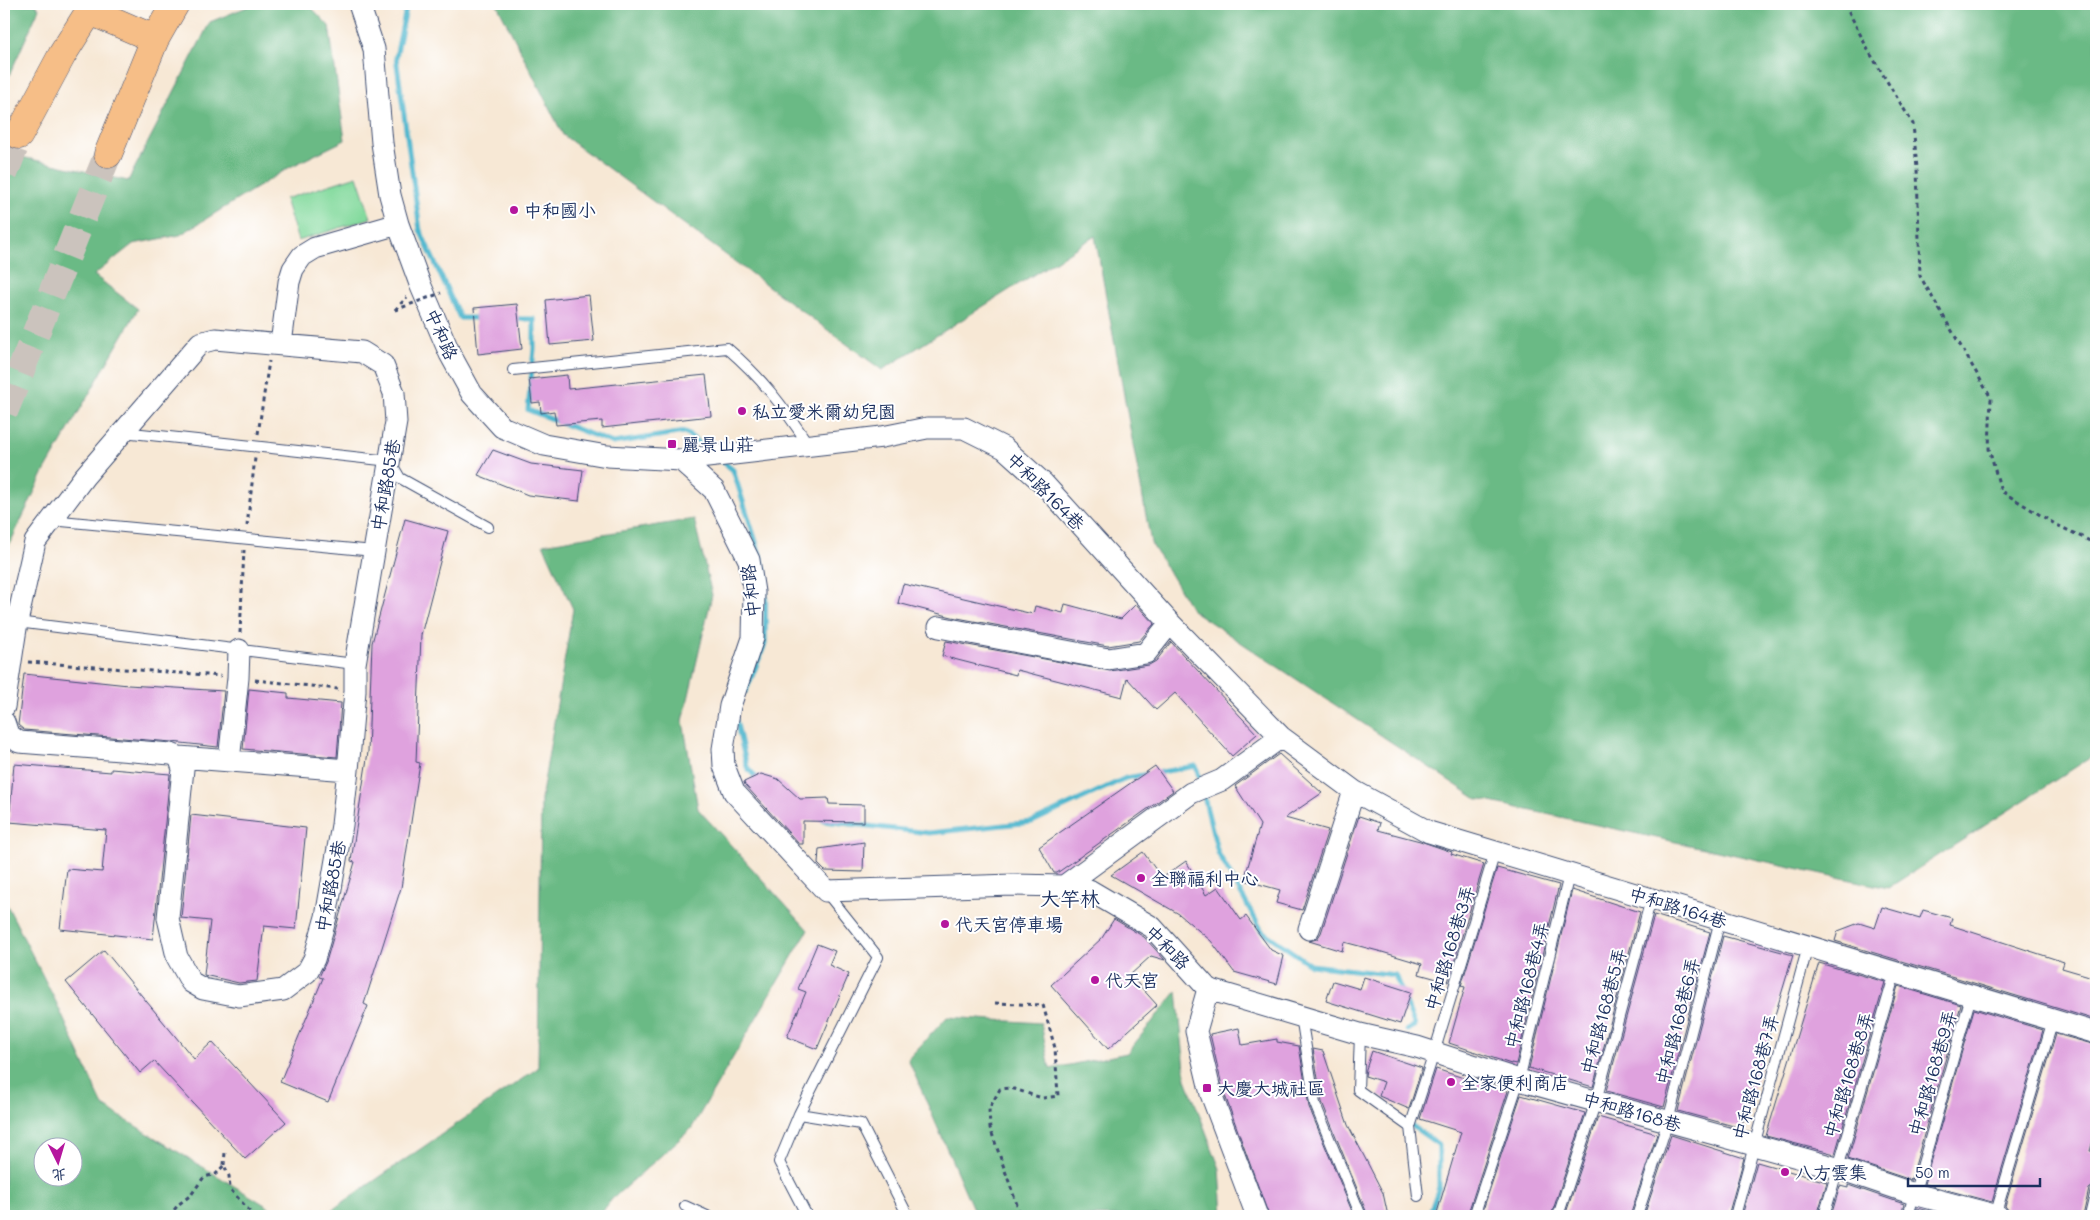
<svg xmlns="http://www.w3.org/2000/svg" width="2100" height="1220" font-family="Mali,'LXGW WenKai TC',sans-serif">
<rect width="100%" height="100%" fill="#fff"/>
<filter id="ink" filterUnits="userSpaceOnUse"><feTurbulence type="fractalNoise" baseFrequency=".02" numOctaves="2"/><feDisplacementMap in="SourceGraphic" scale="10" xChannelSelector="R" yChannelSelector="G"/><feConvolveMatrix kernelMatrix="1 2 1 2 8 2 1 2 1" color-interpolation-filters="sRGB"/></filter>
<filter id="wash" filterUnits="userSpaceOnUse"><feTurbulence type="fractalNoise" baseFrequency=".0096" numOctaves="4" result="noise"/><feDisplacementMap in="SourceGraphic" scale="20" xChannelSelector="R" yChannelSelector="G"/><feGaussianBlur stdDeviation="1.12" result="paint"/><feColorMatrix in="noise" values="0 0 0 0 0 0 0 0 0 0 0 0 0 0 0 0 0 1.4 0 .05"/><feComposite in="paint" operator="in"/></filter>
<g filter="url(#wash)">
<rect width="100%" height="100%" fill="#f7e8d5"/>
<path fill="#84da9e" stroke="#50847e" d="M357,176l14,42 -73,23 -13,-42z"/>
<path fill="#6bba85" stroke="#437472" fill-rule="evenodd" d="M4,4h32l3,5 -35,78z
M254,4h54l21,22 16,114 -55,27 -110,68 -47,9 -39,31 44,34 -95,165 -39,82v-403l124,28 82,-159z
M497,4h1599v750l-208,134 -411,-89 -285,-189 -41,-67 -56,-307 -213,134 -319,-235z
M694,519l18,76 -29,126 15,88 110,121 -117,199 -79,70 -13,17h-276l215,-148 3,-268 32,-191 -30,-65z
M4,899l52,103 47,104 180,110h-279zM42,1148h30v30h-30z
M1177,991l9,88 34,90 3,47h-247l-68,-157 39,-42 94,6 9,46 77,-16z"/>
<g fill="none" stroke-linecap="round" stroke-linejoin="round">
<path stroke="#4eb6cd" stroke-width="5" d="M407,4l-11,53 24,173 40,88h21
M512,319h22v30l-6,61 85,33 72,-11 23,18
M722,461l11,9 33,103 -1,71 -19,47
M736,720l11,47 12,14
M1203,793l15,60 44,78 49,34 84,10 20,51 -8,4
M824,821l105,12 103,-11 94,-44 70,-12 5,18
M1411,1125l28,20v42l-10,29"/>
</g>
<g id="blocks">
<path fill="#dfa2de" d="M589,295l5,46 -44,4 -4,-45z
M517,304l5,45 -44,5 -4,-46z
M567,375l1,14 138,-14 5,41 -109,12v-7l-46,4 -2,-14 -13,2 -1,-11 -8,1 -3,-24z
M493,450l38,14 52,6 -4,31 -51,-6 -50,-20z
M405,519l43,12 -27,104 -5,127 4,1 -19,125 -37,116 4,2 -40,96 -48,-20 43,-104 -4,-1 7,-15 29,-100 -4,-1 17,-109 4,-109z
M903,584l130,30 2,-8 28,7 2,-9 56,15 15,-15 18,20 -15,17 -31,5 -156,-29 -54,-14z
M946,641l164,30 39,-6 7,-4 15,-19 86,92 -25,22 -57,-63 -19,17 -29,-32 -5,19 -105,-27 -1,5 -74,-19z
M24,674l104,11 96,6 -6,56 -46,-5 -148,-12 -6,-5z
M249,689l39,4v5l53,5 -4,54 -94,-8z
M1279,754l43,39 -37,25 43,12 -26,80 -26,-7 4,-13 -36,-10 16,-55 -25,-39z
M14,764l97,8v-3l59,5 -17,165 -93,-10 7,-60 35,3 4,-42 -97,-8z
M1155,766l18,25 -116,82h-3l-15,-26z
M761,774l17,5 22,20 28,-1 1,6 35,1v17l-61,-1v23h-4l-54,-59 -1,-3z
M191,815l115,13 -10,101 -32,-3 -7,55 -18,2 -35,-8 6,-54 -29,-3z
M1359,816l21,7 -2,7 42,11 32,11 -1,2 33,10 -36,118 -29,-8 3,-10 -40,-12 -38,-10 -2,9 -33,-10 8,-2 4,-6z
M864,842l-1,30 -38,-1 -7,-7 1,-15z
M1143,852l19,26 24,-17 20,34 12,-8 23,33 5,-4 25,34 13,6 -7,28 -43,-12 -23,-31 -32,-27 -68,-39z
M1497,868l62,17 -43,179 -5,-1v1l-62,-21 16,-56 -4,-1z
M1572,890l68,22 -47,175 -64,-19z
M1882,907l38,11 3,-8 29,8 -2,7 114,37 -2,6 34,10v42l-261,-79 3,-10 21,-8 16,5z
M1654,915l56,17 -46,175 -58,-16z
M1114,919l30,18 21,23 -14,-4 -21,19 27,30 -49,44 -57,-64 51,-47z
M1723,936l70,19 -52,173 -63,-17z
M817,944l18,7 -6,14 20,9 -32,75 -30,-12 19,-45 -8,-3z
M104,950l90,109 18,-17 74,80 -41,37 -91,-98 -14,12 -74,-91z
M1819,963l66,19 -50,172 -69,-18z
M1364,977l47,15 -11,32 -74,-23 7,-20 27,8z
M1898,986l63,19 -50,175 -63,-21z
M1974,1009l69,21 -51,172 -68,-18z
M1239,1028l3,17 35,-6v3l22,4 10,61 45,109h-85l-46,-126 -13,-56z
M2056,1034l40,11v85l-6,21 6,1v32l-7,5 -6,27h-56l-18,-5 -4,-5z
M1313,1049l10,2 25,74 35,68 5,23h-20l-46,-114z
M1372,1051l50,17 -13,41 -30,-13 5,-14 -19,-6 1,-7z
M1436,1069l40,13v-3l32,12 -41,125h-31l25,-84 -41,-13z
M1521,1095l64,18 -34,103h-70z
M1598,1117l59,17 -27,82h-65z
M1671,1135l73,23 -16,58h-84z
M1757,1162l70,20 -10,34h-75z
M1848,1185l56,19 -3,12h-70l9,-30 8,2z
M1917,1208l33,8h-35z"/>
</g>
</g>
<g filter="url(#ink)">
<use href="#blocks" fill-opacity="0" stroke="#3c4b70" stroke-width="1"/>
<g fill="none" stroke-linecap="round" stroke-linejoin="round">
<path stroke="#cbc3bd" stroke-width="28" stroke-dasharray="28 14" stroke-linecap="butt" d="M4,174l15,-39
M4,412l104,-258"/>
<g stroke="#3c4b70" stroke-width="12">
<path id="lane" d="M513,370l214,-22c35,30 56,58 81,96
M123,432l267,29 10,17 88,49
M51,520l323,31
M17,622l338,42
M1301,1016l14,88 46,112
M1360,1034l-2,56 52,37
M799,1114l62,10 47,92
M1418,1196l-8,-69 24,-74 61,-201
M685,1206l22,10
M807,1216l-28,-54 20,-48 79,-157 -52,-65
M1474,1216l45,-136 50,-205
M1558,1216l38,-115 55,-202
M1637,1216l31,-95 52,-201
M1735,1216l73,-270
M1824,1216l71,-243
M1908,1216l63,-220
M1995,1216l58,-196
M2090,1216l6,-25"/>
</g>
<g stroke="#3c4b70" stroke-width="23">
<path id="street" d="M359,4l15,45 8,94 8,52 8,29 22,60 30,70 22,40 30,33 42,18 63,11 74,4 33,30 35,70 5,32 -1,46 -23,68 -7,43 1,17 10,26 92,99 187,-6 51,1 25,4 63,37 56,62
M281,344l8,-62 4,-13 9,-13 13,-8 83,-24
M681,460l201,-23 45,-9h37l40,20 39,35 127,140 111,114
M939,627l169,32 38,-6 24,-30
M4,707l13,-85 18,-80 49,-65 116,-134 15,-4 147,13 21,13 11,28 2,29 -41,242v27l-7,79 -6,55 -16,92 -12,42 -7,13 -24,18 -44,6 -36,-7 -12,-7 -14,-25 -9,-39 15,-149 -4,-12 -8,-3 -152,-12 -11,-8 -4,-12
M179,757l169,13
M229,761l9,-83 1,-28
M1064,886l127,-93 31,-13 59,-43 73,54 75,41 667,201
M1309,929l45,-138
M1208,989l152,45 57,13 102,33 318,88 77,26 84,22
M1208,989l-12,42 15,63 46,122"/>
</g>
<g stroke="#3c4b70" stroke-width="29">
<path id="primary" d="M90,11l65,28
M19,135l43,-80 32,-51
M108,154l47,-115 20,-35"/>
</g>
<path stroke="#3c4b70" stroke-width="3" stroke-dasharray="4 4" stroke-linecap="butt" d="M1845,4l23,46 45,74 4,44 3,108 71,122 -2,51 12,42 54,33 41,20
M395,310l12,-13
M258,434l11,-73
M247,526l8,-68
M240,633l4,-83
M28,662l193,14
M255,680l83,9
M995,1003l48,2 12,43 3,48 -16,2 -31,-10 -11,1 -11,20 1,19 31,88
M224,1165l1,-13
M169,1216l10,-12 12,-9 13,-18 12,-3 8,-9 5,11 1,13 24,27"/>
<use href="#lane" stroke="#fff" stroke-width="10"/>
<use href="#street" stroke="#fff" stroke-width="21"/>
<use href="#primary" stroke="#f6be87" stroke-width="28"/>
<path stroke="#3c4b70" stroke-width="3" stroke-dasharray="4 4" stroke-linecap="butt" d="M395,310l46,-17"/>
</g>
</g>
<g fill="#b5179e" stroke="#fff" stroke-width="2">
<circle cx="514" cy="210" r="5"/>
<circle cx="742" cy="411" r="5"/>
<rect x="667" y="439" width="10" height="10" rx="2.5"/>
<circle cx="1141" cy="878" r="5"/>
<circle cx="945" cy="924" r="5"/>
<circle cx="1095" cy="980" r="5"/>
<circle cx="1451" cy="1082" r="5"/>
<rect x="1202" y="1083" width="10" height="10" rx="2.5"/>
<circle cx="1785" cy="1172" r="5"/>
</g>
<g text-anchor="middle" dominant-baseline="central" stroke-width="4" stroke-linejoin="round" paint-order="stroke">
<g font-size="18" fill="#1b2f5e" stroke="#fff" text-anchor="start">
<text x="524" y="210">中和國小</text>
<text x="752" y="411">私立愛米爾幼兒園</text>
<text x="682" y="444">麗景山莊</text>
<text x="1151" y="878">全聯福利中心</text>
<text x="955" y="924">代天宮停車場</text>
<text x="1105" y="980">代天宮</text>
<text x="1461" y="1082">全家便利商店</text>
<text x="1217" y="1088">大慶大城社區</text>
<text x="1795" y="1172">八方雲集</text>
</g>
<g font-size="18" fill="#1b2f5e" stroke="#fff">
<text transform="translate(442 334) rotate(66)">中和路</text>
<text transform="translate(385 485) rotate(-80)">中和路85巷</text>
<text transform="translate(1046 491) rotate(45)">中和路164巷</text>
<text transform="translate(750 591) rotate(-96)">中和路</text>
<text transform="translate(330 886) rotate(-79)">中和路85巷</text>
<text transform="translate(1678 907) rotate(17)">中和路164巷</text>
<text transform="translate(1168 947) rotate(45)">中和路</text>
<text transform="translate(1449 948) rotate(-73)">中和路168巷3弄</text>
<text transform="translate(1526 985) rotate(-76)">中和路168巷4弄</text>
<text transform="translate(1603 1011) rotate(-75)">中和路168巷5弄</text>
<text transform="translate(1677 1021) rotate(-76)">中和路168巷6弄</text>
<text transform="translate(1932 1073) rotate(-74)">中和路168巷9弄</text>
<text transform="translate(1848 1075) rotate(-73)">中和路168巷8弄</text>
<text transform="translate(1755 1077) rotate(-75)">中和路168巷7弄</text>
<text transform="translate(1632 1111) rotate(16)">中和路168巷</text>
</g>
<g font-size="20" fill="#1b2f5e" stroke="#fff">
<text x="1070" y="898">大竿林</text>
</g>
</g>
<rect width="2100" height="1220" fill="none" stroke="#fff" stroke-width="20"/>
<g transform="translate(58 1162) rotate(175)"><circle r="24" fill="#ffffff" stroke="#a4acbf"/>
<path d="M0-4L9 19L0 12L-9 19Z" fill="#b5179e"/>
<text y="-8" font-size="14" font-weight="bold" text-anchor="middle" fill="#1b2f5e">北</text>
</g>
<path d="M1908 1178v8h132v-8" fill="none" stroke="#1b2f5e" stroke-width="2.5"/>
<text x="1915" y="1178" font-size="15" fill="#1b2f5e" stroke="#ffffff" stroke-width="4" paint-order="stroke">50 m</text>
</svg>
